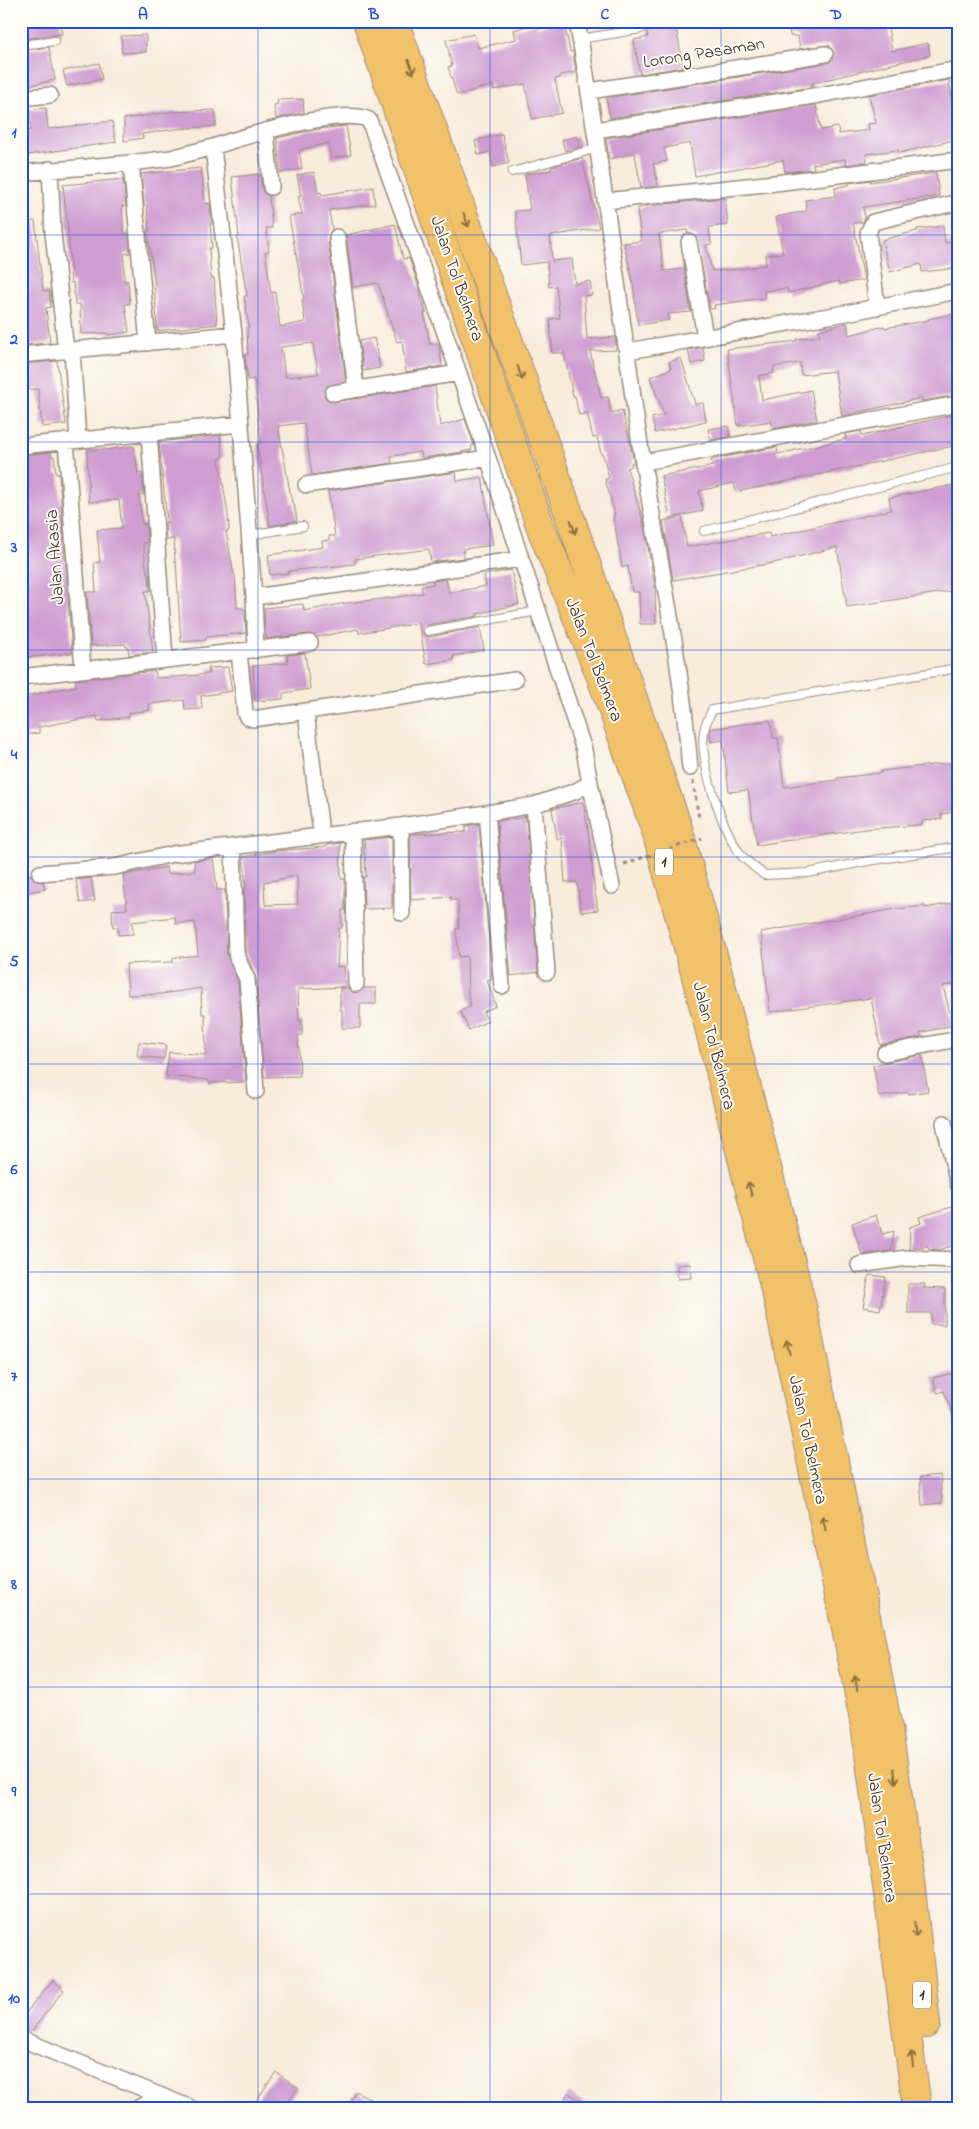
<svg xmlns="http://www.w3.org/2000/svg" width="979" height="2129" font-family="'Indie Flower',sans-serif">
<rect width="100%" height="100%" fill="#fdfcf7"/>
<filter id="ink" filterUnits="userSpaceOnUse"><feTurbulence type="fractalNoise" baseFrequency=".02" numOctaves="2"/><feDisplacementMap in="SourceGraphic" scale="10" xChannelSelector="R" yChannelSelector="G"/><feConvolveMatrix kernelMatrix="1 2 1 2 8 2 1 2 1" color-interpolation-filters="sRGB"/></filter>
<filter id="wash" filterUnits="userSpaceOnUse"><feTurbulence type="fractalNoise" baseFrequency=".0096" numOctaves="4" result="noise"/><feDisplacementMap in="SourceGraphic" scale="20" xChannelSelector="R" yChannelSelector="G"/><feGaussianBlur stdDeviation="1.12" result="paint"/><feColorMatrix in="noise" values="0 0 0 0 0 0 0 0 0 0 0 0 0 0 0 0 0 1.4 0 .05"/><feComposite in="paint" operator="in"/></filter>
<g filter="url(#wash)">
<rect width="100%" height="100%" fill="#f8ecdb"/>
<g id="blocks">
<path fill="#cf9dd2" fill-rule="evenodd" d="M21,21h39l2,13 -41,5z
M644,21h31l8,46 -43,7 -6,-34 14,-3z
M788,21h99l5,30 36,-8 2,12 -118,28 1,4 -203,31 -4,-20 220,-35 5,-2 3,-8 -5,-8 -29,4 -2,-13h-8z
M564,22l6,30 3,-1 3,21 -16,3v3l-5,1 7,34 -30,6 -7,-35 -32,6v-5l-36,10 -9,-28 4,-1 -6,-26 28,-6 4,14 38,-9 -2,-9 23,-7 1,4z
M146,35v17l-24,1 -1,-17z
M49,47l6,33 -34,7v-36z
M99,63l3,16 -35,7 -4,-15z
M949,80l4,25 5,-1v35l-59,14 -1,-3 -32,4 1,8 -21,3 -1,-6 -32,5 1,5 -29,3 -2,-12 -88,16 -5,-33 -26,5 3,13 -14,3 5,22 -17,2 -6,-35 -26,6 -3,-21 210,-33 5,25 17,-3 1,7 30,-4 -1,-6 8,-1 -7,-28z
M303,99l1,14 -28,6 -2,-14 4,-1 -1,-4z
M46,108l2,21 64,-8 4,21 -95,14v-25l10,-1 -2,-20z
M215,110l1,16 -40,3 -34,5 1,4 -19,3v-22l47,-7z
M346,126l5,29 -20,3 -2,-15 -30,7 3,19 -22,4 -3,-35 41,-9z
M502,134l7,29 -16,4 -3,-15 -12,3 -3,-14z
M577,136l3,11 -15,4 -3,-11z
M582,158l17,70 -49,8 2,25 20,-2 3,25 15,-3 2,14 -8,1 3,43 28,-2 1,13 -26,1 11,47 7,-1 3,16 11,-3 8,32 4,21h-3l1,3 -5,2 17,56 11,64 1,36h-16l-1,-32h-7l-4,-26 -6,1 -9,-52h2l-10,-36 4,-1 -6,-24h-2l-4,-17 -4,1 -6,-25 -8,2 -4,-19h-2l-9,-43h-12l-2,-34 10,-1 -4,-32 -7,1 -2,-25 -26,3 -6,-54 15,-1 -5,-36 27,-4 -1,-3z
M201,168l4,36 5,-1 1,14 1,7h-2l2,24h-3l2,30h3l3,46 -60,7 -3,-55 -7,-44 2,-1 -2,-26h-3l-3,-31z
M314,172l4,21 3,-1 1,3 51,-8 2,17 -46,6 3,19 -4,9 18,144 -19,4 -3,8 1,4 9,4 101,-16 5,40 25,-7 9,26 -3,1 1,4 -11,2 -39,6 -1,-6 -30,4 1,7 -80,12 -8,-52 -26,3 14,77h2l3,18 -27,5 -13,-82 4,-1 -7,-64 -6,1 -3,-25h3l-1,-28h2l-5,-31h3l-10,-59 2,-1 -7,-59 28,-3 3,18 6,4 3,32h-6l3,23 -4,1 6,41 4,-1 5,35 25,-5 -3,-22 2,-1 -15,-83 13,-2 -4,-18h3l-4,-21zM313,343l5,31 -33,3 -4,-30z
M936,173l3,23 -76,11 2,11 -2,4 -10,1 11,57 -24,4 -1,-3 -51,12 -1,-5 -23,3 1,7 -51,7 1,3 -5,1 -14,-73 -8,-3 -1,-3 -28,4 5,37 20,-2 7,43 -23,2 1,6 -31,5 -5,-41 -9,-41 17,-2 -4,-32 8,-3 80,-8 3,27 -19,2 2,17 -5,1 6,26 27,-2 27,-4 -1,-10 18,-2 -7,-36 31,-6 -2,-11 31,-4 -1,-8 14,-3v-2l21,-3v2z
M123,179l3,27h-4l2,28 4,-1 2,20 -6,1v27h4l2,23h-5l4,28 -21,3v-2l-27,1 -1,-30h-5l-2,-22 -2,1 -3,-54 -5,-44z
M35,221l8,70h6l2,16 -5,1 4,35 -27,2 -2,-123z
M395,224l8,35 6,-1 7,20 10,35h-2l6,31h9l3,22 -36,6 -4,-31 -5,1 -19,-59 -25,4 -7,-52z
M943,226l2,17 13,-2v27l-36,4 -1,-8 -31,8 -8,-32 35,-9v-2z
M958,313v82l-36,6v-3l-80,18 -7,-45 -34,4 -1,-12 -27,4 1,6 -15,3 3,24 49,-10 6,30 -44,9 -2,-8 -33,5 -11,-77 70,-8v-2l23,-3 -1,-6 28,-7 2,12 35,-9 1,2 44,-8 -1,-1z
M374,338l6,30 -17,3 -4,-30z
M703,347l2,14 -14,3 -3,-14z
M681,358l14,46 8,-1 3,18 -51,12 -3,-15 12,-3 -14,-38 21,-8 -2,-7z
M57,361l9,63 -24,3 -4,-38 -17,1v-26z
M952,415l6,30 -222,47 -2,-9 -35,8 4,20 -33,7 -9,-42 52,-10 -2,-6 3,-1 63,-12 1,7 68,-15 -1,-5 16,-3 1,5z
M728,426l2,11 -19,3 -3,-11z
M220,435l3,23 -4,1 9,55 1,17h-3l8,44h1l2,33h6l2,2 1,23 -40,4v3l-25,2 -5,-80h-1l-1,-23 -8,1 -1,-18h2l-8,-80z
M134,446l4,28 4,-1 2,22h-5l3,29h4l1,19h-4l4,30h2l1,18h-5l8,61 -24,3 -1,-8h-2l-1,-3 -34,2 -4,-54h9l-2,-29 6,-1 -3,-32 25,-2 -3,-28 -30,2 -2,-52 19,-1v1z
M51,452v5l3,-1 2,18h3l13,179 -51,5v-203z
M456,472l1,9 25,-4 11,68 -30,4 1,9 -33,4 -2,-13 -74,10v5l-66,7v2l-19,2 -2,-20 55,-8 -1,-6 7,-1v-4h6l-7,-45z
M958,484v106l-111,17 -10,-60 -63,16 -101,17 -10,-59 19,-4 5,30 82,-14 1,4 121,-27 -2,-12z
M511,570l8,34 -42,10 1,2 -51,9 -4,4v5l6,3 51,-10 4,23 -31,6 1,4 -28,4 -7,-41 -60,10 -1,-4 -41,8 -8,-3 -42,5 -2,-7 -1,-24 39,-4 1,7 42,-8 45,-5 32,-5 -2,-6 12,-3v-3l13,-2 3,14 37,-7 -2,-11z
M305,653l5,36 -27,4v6l-28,2 -2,-35 35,-3 -1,-8z
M228,667l4,24 -31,5 1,13 -17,1 -1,-10 -35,4 1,6 -22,3 1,4 -31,4 -1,-5 -58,11v6l-18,2v-38l55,-11 -1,-6 80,-9 1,7 20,-1 33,-3 -1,-6z
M770,720l3,18h5l6,49 53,-7v-2l44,-5v-2l77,-9v50l-17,2 1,5 -20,2v4l-57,4 -108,16 -9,-55 -19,2 -6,-52 -12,2 -1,-10v-3z
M583,802l7,40 4,44 4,24 -17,2 -4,-30h-12l-3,-44 -5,1 -5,-30z
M526,817l12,155 -27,4 -14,-155z
M479,824l13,155 -5,1 9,26 -13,6 5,9 -19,9 -9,-19 11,-5 -3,-10 -1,-40 -8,1 -3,-28h3l-1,-29h-7v-3l-40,3 -1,-66 56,-2v-6z
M392,837v71l-28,1 -1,-32h3l-2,-37z
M340,843l1,36h4v31h-3v18h-3l-2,39 7,-1 1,21 -47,2 1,32h3v14h-4l2,41 -36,1 -8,-99 -11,-27 -1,-63h2l-3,-31 32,-6 51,-4v-2zM297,876l1,28 -33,1 -1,-23z
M213,858l4,32h8l2,64 11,27 8,101 -37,1v-3l-43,-4 3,-24 37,3 -1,-41h-3l-1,-26 -40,6 -33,1 -2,-31 47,-2v-4l25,-3 -3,-33 -19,2 -1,-7 -43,5 1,12 -15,1v-8h-5l-1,-17 15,-1 -4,-34 43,-8 1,7 28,-3 -1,-10z
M31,875l5,6 7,1 2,7 -24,4v-16z
M91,878l4,23 -15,2 -4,-23z
M958,902v55h-4l4,26 -15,3 10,39 -33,8 1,4 -41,8 -9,-47 -101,14 -9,-80 135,-23 29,-3v2z
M340,988h8l8,5 8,-5h12v16h-16v24h-18v-18h-2z
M139,1042l27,3 -2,14 -27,-3z
M922,1055l6,36 -19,3 -1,-2 -29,5 -6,-32z
M958,1205v39l-19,6 -10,-1 -1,-3 -19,3 1,-22 11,-4 -2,-6z
M876,1215l6,19 12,-3 -3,20 -29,4 -10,-32z
M690,1264l1,14 -13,1 -1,-14z
M869,1275l17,2 -6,33 -17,-3z
M908,1284h17l-1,4 21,1v36l-14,-1v-11h-23z
M958,1372v51h-2l-12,-32 -7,2 -4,-15z
M940,1475l2,28 -20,2 -2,-28z
M53,1980l11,10 -33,42 -10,-8v-5z
M276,2072l22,16 -14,20h-33z
M356,2091l30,17h-39z
M568,2093l26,15h-34z"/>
</g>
</g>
<g filter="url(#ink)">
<use href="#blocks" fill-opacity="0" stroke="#9a8b7c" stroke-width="1"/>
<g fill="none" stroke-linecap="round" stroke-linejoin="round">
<g stroke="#9a8b7c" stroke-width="10">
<path id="lane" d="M580,39l61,-10
M21,45l34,-4
M512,172l86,-24
M704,531l254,-64
M249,535l54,-9
M428,631l110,-20
M958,668l-246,42c-3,7 -7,14 -8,21 -5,32 18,97 37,124 6,7 16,14 23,20l44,-2 60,-12 90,-14"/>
</g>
<g stroke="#9a8b7c" stroke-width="18">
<path id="street" d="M577,21c24,136 41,273 61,410 17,112 43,223 52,337
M590,91l235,-37
M21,98l29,-3
M596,130l224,-35 138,-26
M266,131l5,56
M131,163l17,180
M50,169l3,64 13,118
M21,173l110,-10 40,-5 42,-11 21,187 20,263 2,53
M605,201l170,-18 183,-23
M337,237l19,152
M689,242l16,95
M877,307l-9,-74 5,-11 82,-19
M72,350l6,90
M628,351l218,-38 112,-22
M21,355l213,-21
M333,393l126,-20
M149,433l16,227
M66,441l17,229
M21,446l219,-22
M644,462l314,-58
M306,485l182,-27
M254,597l267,-38
M239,651l6,62 2,4 6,2 262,-39
M21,677l289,-34
M306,712l14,113
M590,783l22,103
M534,805l13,167
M487,813l15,173
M401,826l1,87
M353,831l3,153
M233,847l3,105 1,6 10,21 9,112
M40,873l75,-6 58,-13 228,-28 86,-13 47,-8 42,-14 14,-8 -6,-33 -96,-292 -71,-206 -48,-132c-24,-14 -128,17 -156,27
M885,1053l73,-14
M944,1123l14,61
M859,1265l48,-7 51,2
M21,2039l170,69
M138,2108l24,-12"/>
</g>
<g stroke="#9a8b7c" stroke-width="30">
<path id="highway" d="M367,21l174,507 60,149 55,154 41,149 83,329 72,349 14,73 51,377
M394,21l125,349 159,458 41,149 83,329 72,350 14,72 22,153 16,143"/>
</g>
<path stroke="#9a8b7c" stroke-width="3" stroke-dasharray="4 4" stroke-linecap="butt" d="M693,781l6,38"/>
<use href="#lane" stroke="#fff" stroke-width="8"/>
<use href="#street" stroke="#fff" stroke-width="15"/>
<use href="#highway" stroke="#f2c26a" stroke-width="28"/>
<path stroke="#9a8b7c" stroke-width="3" stroke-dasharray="4 4" stroke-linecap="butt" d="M624,864l78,-26"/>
</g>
<defs><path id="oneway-shaft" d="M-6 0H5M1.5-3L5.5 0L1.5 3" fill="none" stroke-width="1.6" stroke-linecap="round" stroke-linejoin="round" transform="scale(1.25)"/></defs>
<g stroke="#8d6e40">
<use href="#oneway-shaft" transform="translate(411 67) rotate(70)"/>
<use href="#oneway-shaft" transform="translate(466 220) rotate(70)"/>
<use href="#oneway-shaft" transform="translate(520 373) rotate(71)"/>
<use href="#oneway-shaft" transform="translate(573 527) rotate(71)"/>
<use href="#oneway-shaft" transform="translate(750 1189) rotate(-104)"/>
<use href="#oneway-shaft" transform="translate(788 1347) rotate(-102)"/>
<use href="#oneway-shaft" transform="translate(824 1523) rotate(-102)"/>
<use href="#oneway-shaft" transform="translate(856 1683) rotate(-101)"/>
<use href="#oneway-shaft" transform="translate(895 1776) rotate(82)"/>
<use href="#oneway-shaft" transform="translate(915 1930) rotate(84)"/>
<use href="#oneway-shaft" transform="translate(912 2059) rotate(-98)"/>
</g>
</g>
<path fill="none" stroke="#1d4ed8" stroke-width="1" stroke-opacity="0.55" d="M258,21v2087M490,21v2087M721,21v2087M21,235h937M21,442h937M21,650h937M21,857h937M21,1064h937M21,1272h937M21,1479h937M21,1687h937M21,1894h937"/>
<g text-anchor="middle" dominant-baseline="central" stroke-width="4" stroke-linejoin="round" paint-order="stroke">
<g fill="#fdfcf7" stroke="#75695f" stroke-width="1">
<rect x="655" y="848.5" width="18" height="27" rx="4"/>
<rect x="913" y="1981.5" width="18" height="27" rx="4"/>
</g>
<g font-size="16" font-weight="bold" fill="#3b2a1e">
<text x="664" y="862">1</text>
<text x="922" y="1995">1</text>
</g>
<g font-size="18" fill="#3b2a1e" stroke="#fdfcf7">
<text transform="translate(704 54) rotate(-9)">Lorong Pasaman</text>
<text transform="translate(456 279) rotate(71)">Jalan Tol Belmera</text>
<text transform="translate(56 557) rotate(-94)">Jalan Akasia</text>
<text transform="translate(593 660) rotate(69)">Jalan Tol Belmera</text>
<text transform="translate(713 1046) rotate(76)">Jalan Tol Belmera</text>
<text transform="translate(807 1440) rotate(78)">Jalan Tol Belmera</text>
<text transform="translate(881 1838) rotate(82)">Jalan Tol Belmera</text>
</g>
</g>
<rect width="979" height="2129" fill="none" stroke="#fdfcf7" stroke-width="55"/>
<rect x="28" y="28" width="924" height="2074" fill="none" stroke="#1d4ed8" stroke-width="2"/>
<g font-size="16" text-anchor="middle" font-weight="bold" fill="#1d4ed8">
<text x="143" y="19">A</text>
<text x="374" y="19">B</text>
<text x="605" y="19">C</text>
<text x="836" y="19">D</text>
<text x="14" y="137">1</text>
<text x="14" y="344">2</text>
<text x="14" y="552">3</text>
<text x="14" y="759">4</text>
<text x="14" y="966">5</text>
<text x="14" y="1174">6</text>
<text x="14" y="1381">7</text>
<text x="14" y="1589">8</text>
<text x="14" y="1796">9</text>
<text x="14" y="2003">10</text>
</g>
</svg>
